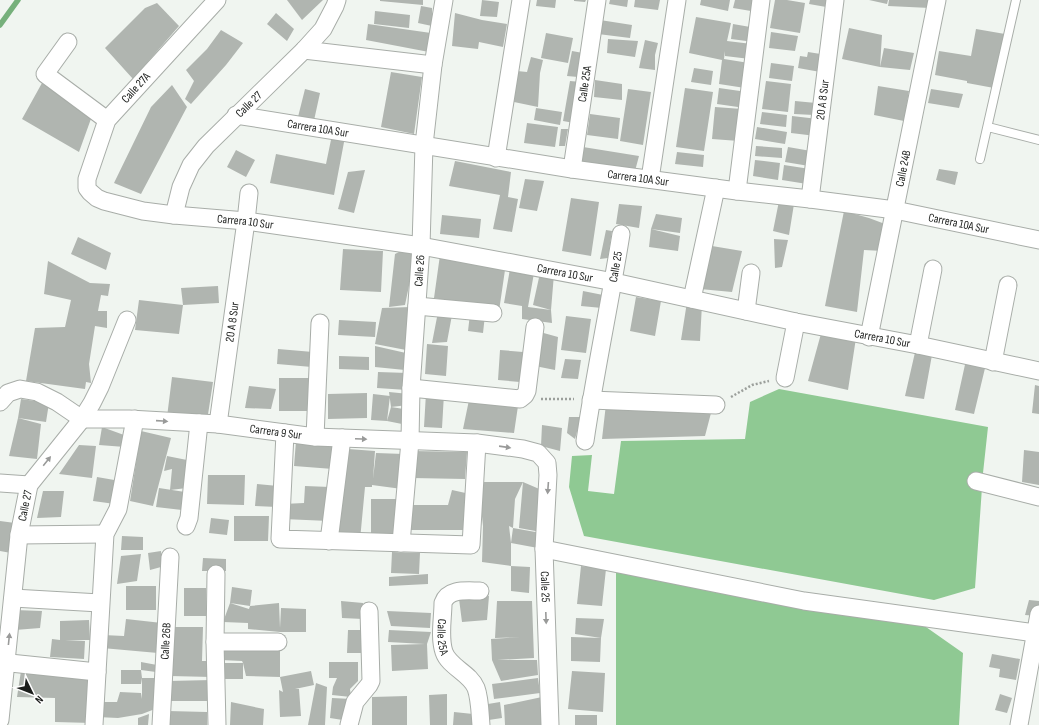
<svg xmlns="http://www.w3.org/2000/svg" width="1039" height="725" font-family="'Sofia Sans Condensed',sans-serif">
<rect width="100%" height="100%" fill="#f0f5f0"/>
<path fill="#8fc993" d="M779,389l209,38 -5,46 -8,115 -41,12 -350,-64 -15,-49 3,-31 20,-1 -4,36 26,3 7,-53 124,-2 5,-37z
M616,572l297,50 3,-2 47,33 -4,72h-343z"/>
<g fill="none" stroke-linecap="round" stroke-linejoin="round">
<path stroke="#76b07b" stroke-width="5.5" d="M0,25l18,-25"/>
</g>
<path fill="#b0b5b0" d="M287,0h36l-21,20z
M380,0h43v5l-43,-4z
M482,0l17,2 -2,15 -17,-1z
M537,0h19l-1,8 -19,-2z
M574,0h12l-1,2 -11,-1z
M610,0h18l-1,7 -18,-3z
M635,0h25l-2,10 -24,-3z
M701,0h29l-2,11 -28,-6z
M735,0h24l-2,12 -24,-4z
M775,0h12l18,3 -5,30 -30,-5z
M810,0h24l-2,8 -23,-4z
M869,0h19l-1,4z
M889,0h41v8l-42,-2z
M157,3l22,23 -46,53 -28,-31 40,-40z
M421,6l11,2v18l-14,-3z
M375,11l35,4 -1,13 -35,-4z
M276,13l18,16 -7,12 -20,-17z
M455,13l27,7 25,4 -4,23 -24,-5 -1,7 -26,-3z
M696,17l35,6 -4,18 25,3 -2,15 -25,-3v-5l-1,8 25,4 -4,25 -26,-4 3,-24 -33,-7z
M600,20l32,5 -2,13 -32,-4z
M368,24l63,9 -2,19 -63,-12z
M733,24l23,4 -2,14 -23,-3z
M849,28l33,7 -2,32 4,-19 30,5 -4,17 -30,-3 -38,-8z
M976,29l29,5 -11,54 -27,-5v-2l-32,-6 4,-24 32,5z
M221,30l22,13 -17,22 -35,39 -6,-5 9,-18 -8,-11 21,-21z
M771,32l27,4 -3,15 -26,-3z
M546,33l27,5 -5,25 -27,-5z
M608,39l30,2 -3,16 -28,-4z
M645,40l13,3 -3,12v15l-16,-2z
M572,51l11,2 -5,24 -11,-1z
M808,52l19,3 -1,18 -28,-5 2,-12 7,1z
M531,57l12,3 -3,13 -2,34 -24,-5 3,-31 10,1z
M771,63l23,3 -2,15 -23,-3z
M694,68l19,3 -2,14 -20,-3z
M391,72l31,5 -8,57 -33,-7z
M595,80l27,4v16l-28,-3z
M570,81l11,1 -7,41 -11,-2z
M766,81l25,3 -3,28 -26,-3z
M42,83l50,33 -13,36 -57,-33z
M172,85l15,22 -46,87 -27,-11 37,-76z
M878,86l31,5 -5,30 -30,-6z
M685,88l28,4 -9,59 -28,-4z
M719,88l28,4 -2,16 -28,-4z
M305,89l15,4 -7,32 -16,-4z
M628,89l23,3 -8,53 -23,-4z
M931,89l32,5 -4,14 -31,-5z
M795,101l21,2 -2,12 -20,-1z
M715,107l27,2 -3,32 -27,-2z
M536,108l26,4 -2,13 -26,-5z
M762,112l25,3 -1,12 -26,-3z
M590,114l30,4 -2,21 -31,-4z
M792,116l26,3 -2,17 -25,-3z
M527,123l31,4 -3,20 -31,-4z
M757,127l30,5 -2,12 -30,-5z
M561,129h7l-3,17h-6z
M332,135l13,2 -11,58 -64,-12 6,-29 50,10z
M756,146l26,2v10l-27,-2z
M583,147l56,9 -4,15 -54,-8z
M788,147l23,4 -2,15 -24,-4z
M236,150l19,10 -9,17 -19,-10z
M677,152l27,3 -1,12 -28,-3z
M755,160l25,3 -2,17 -25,-4z
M455,161l56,11 -3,25 10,2 -6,33 -19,-3 7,-34 -51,-9z
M784,165l26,4 -3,15 -25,-4z
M939,169l19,3 -3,13 -19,-5z
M365,170l-11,43 -16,-4 10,-37z
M525,179l19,2 -7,30 -18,-3z
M571,198l28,4 -8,54 -29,-5z
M779,201l15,3 -5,31 -16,-4z
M619,204l23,2 -3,22 -23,-4z
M844,211l25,7 16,6 -2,27 -19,-1 -7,62 -32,-6z
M656,214l26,4 -2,15 -29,-4z
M442,215l39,4 -2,19 -39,-4z
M651,229l29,7 -2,15 -29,-4z
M606,230l6,1 -4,27 -8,1z
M78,237l33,16 -5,17 -35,-16z
M774,239l14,1 -6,27 -7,1z
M712,246l30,5 -10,41 -32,-3z
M343,249l40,2 -2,41 -41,-2z
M405,249l11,3 -11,53 -16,2 6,-53z
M440,255l65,15 -6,41 -65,-13z
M48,261l42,22 20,1 -2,12 -7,-1 -3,16h9v17l-12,-2 -6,38 2,19 -5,-1 -1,7 -59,-8 9,-53 30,-1 6,-27 -27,-6z
M510,269l24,4 -6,34 23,3 -18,-5 7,-32 14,1 -3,36 1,13 -30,-4v-13l-18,-3z
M218,286l1,17 -36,2 -2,-17z
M583,291l20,4 -1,13 -21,-2z
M636,297l25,4 -6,35 -25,-5z
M139,300l44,5 -4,29 -44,-4z
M687,302l15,2 -2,37 -19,-1z
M411,307l-5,43 -31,-6 7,-36z
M438,312l14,3 -5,27 -15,1z
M470,314l15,1 -2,18 -15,-2z
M566,316l25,3 -5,34 -25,-3z
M339,320l37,2 -1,15 -37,-2z
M822,330l34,8 -8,52 -40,-9z
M540,332l18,5 -3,33 -20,-4z
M427,344l21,2 -2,30 -21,-2z
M375,346l31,7 -1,17 -30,-3z
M916,348l16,7 -8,44 -19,-3z
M278,349l35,3 -1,15 -35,-3z
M500,350l23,2 -3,30 -22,-2z
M339,356l30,1v13l-30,-1z
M565,359l16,1 -3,19 -17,-1z
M966,360l20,4 -12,50 -19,-4z
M378,372l30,1 -1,17 -30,-2z
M172,377l41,5 -6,39 -40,-4z
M279,378h36l-1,33h-35z
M1035,385l4,1v28l-7,-1z
M249,386l27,3 -5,20 -26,-1z
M389,392l20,2 -1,11 -17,2z
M367,393v25l-39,1v-25z
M426,393l18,1 -2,34 -18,-1z
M373,394l17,2 -3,25 4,-14 19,3 -3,15 -20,-4 -16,-1z
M21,399l28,4 -3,19 -28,-4z
M469,400l49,6 -4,27 -51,-4z
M606,404l105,9 -6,23 -103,3z
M569,417h12l-6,22 -8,-6z
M18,418l23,6 -4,35 -28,-3z
M542,425l20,3 -2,23 -19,-5z
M102,427l22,8 1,12 -26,-2z
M141,431l30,7 -18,68 -23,-5z
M296,441l39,3 -2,25 -39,-3z
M79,445l17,1 -4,32 -33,-4z
M348,449l27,2 -2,28 3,-26 28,1 -2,35 -30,-4v2h-7l-5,53 -28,-2 6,-54 7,1z
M1024,450l15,2v33l-17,-3z
M412,451l55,1 -2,27 -53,-1z
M167,456l25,5 -5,27 -17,2 2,-21 -8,2z
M208,475h37l-1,30 -37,-1z
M97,477l23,4 -5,23 -22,-3z
M482,482h41l21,9 -3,41 -22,-4 4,-46 -8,17 -2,29 -4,-2 2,17 2,-15 28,5 -3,15 -27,-5v23l19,1 -1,26 -18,-2v-25l-29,-4 1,-36 -3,-29z
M257,484l21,2 -1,21 -22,-1z
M305,486l25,1 -1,34 -46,-2v-15l21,-1z
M159,488l26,4 -3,18 -26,-3z
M452,490l18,4 -1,36h-63v-25h42z
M43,491h21l-3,26 -24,1z
M371,499h32l-2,36 -30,-1z
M234,516h35l-1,25h-34z
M211,518l18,2 -2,15 -18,-2z
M0,521l15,2 -4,30 -11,-2z
M122,536l21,1v13h-22z
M161,551v16l-11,3 -2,-17z
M392,552l28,1 -1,21 -28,-1z
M141,554l-4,27 -20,3 4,-28z
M203,558l23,1v12h-24z
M581,566l25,3 -4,37 -25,-2z
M428,574v10l-39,2v-9z
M126,586h30v24h-30z
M232,587l20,3 -2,16 -20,-3 19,6 1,-3 29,-3 1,25 1,-20 25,1v23h-26l-32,-3v-6l-25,-1 7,-19z
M184,588h22v28h-22z
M489,596l-2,24 -25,2 -3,-23z
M1029,600l10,1v8l-2,7 -12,-1z
M341,601l22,2v16l-21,-1z
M497,601h35l2,57 -37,2h40l1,15 -37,6 -9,-21 -1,-21 30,-2 -26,1z
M15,610l27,1 -2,17 -25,2z
M387,611l44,2 -1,15 -39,-2z
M576,618l28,1 -3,19 -26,-4z
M126,619l36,4 -4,30 -56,-5 1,-13 21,1z
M89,620l1,20h-25l20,1 -1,18 -34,-2 2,-18 8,1v-19z
M170,627h33l-1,34h10v16l-42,-1z
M348,630h13v23h-14z
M389,630l42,2 -4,12 1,25 -36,2 -1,-26 34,-1 -37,-2z
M571,637l30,1 -1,24 -29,-1z
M222,645l58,4v28l31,-6 3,14 -19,4h4l2,27 -21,1 -1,-27 4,2 -3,-15 -34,-1 -3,-13v16h-22v-16h22l-1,-2 -21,-1z
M992,654l28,5 -4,21 -17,-3 1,-8 -11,-2z
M141,662l16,3 -2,44 -13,5 -24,4 -21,-1v-15h20l3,-10 21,1 1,6v-21l-1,6h-20v-14h20l1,8h12l2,-6 -15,-2z
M329,662h29v19l-8,8 1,8 -19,-2 1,-8 4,-9h-8z
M21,671l72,3 -1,49 -37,-1v-24l-38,-1z
M572,671l33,2 -2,39 -35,-3z
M538,678l2,15 -46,6 -2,-15z
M212,680v21h-44v-20z
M316,683l11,4 -2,38h-17z
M447,694v31h-17l-1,-30z
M1000,694l12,4 -5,15 -12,-3z
M407,696v29h-35v-28z
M542,697l4,28h-41l-1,-20z
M332,698l20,1 -3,22 -19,-3z
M231,702l33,7 -1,16h-33z
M500,702l2,16 -20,3v-16z
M168,711l39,1v13h-39z
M454,712l19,2 1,11h-21z
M149,714l-1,11h-10v-7z
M575,715h22v10h-22z"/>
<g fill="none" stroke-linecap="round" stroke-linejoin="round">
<g stroke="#a8ada8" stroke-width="10">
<path id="lane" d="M988,127l51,13
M980,159l36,-159"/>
</g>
<g stroke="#a8ada8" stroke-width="19">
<g id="street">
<path id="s1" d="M217,0l-110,120 -20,59v9l3,4 7,6 7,3 39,10 31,4 72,6 175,25 193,36 182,40 122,23 121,26"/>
<path d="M68,42l-23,32 62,46"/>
<path d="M304,50l129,15"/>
<path id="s2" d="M236,115l336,54 165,22 73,8 85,11 144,30"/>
<path d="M496,158l25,-158"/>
<path id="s3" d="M572,169l25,-169"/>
<path d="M650,179l27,-179"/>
<path d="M737,191l24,-191"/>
<path id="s4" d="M810,199l25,-199"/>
<path id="s5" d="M174,215l7,-28 10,-22 15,-19 98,-96 19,-21 12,-23 2,-6"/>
<path d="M692,299l24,-111"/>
<path d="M417,306l76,7"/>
<path d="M746,311l5,-38"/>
<path id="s6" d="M869,337l68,-337"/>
<path d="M918,345l15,-76"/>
<path d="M993,362l15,-77"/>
<path d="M785,378l11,-56"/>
<path d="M411,388l109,11 5,-4 2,-4 8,-64"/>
<path d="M591,400l125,5"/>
<path id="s7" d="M0,402l8,-9 12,-4 17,3 20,10 25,17h47l89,5 97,13 162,6 46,6 15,4 9,10 1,12 -4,74 6,176"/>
<path id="s8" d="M218,424l28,-203 3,-28"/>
<path d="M285,433l-5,106 191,6 6,-102"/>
<path d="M315,437l5,-114"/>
<path id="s9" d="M585,441c10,-69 25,-138 36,-207"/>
<path d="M976,481l63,16"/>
<path d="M0,483l29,2"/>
<path d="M186,526l3,-8 10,-95"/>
<path d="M19,535l86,-1"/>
<path d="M329,541l13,-103"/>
<path id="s10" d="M401,543l9,-102 1,-53 10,-142 3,-101 9,-80 11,-65"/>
<path d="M544,549l260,52 231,32"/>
<path d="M216,574l-1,68 2,83"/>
<path id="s11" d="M480,591c-13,0 -32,-3 -37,12 0,15 -4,34 1,49 5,15 26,21 32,36 4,11 4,26 5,37"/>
<path d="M13,598l87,5"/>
<path d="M215,642h63"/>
<path d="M0,662l97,10"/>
<path id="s12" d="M0,720l19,-185 10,-50 53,-66 10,-16 8,-16 27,-67"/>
<path d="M94,725l11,-191 13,-25 17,-90"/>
<path id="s13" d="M161,725l9,-168"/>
<path d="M349,725l6,-23 14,-17 2,-4 -2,-70"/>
<path d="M1019,725l20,-111"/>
</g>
</g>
<path stroke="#9b9f9b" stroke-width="2.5" stroke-dasharray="2 2" stroke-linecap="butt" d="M731,397l21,-12 17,-4
M541,399h33"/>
<use href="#lane" stroke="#fff" stroke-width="8"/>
<use href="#street" stroke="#fff" stroke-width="17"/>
</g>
<defs><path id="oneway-solid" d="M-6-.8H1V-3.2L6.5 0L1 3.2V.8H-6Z"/></defs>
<g fill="#999a99">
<use href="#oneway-solid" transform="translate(162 421) rotate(4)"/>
<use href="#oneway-solid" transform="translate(361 439) rotate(2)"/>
<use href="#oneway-solid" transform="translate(505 447) rotate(8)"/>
<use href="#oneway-solid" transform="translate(47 461) rotate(-51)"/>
<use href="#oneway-solid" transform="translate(548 488) rotate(94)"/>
<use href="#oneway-solid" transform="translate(546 618) rotate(88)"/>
<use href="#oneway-solid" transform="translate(9 639) rotate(-84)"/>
</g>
<g text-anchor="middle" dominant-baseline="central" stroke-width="3" stroke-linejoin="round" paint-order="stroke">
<g font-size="12" fill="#1c1e1c" stroke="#fff">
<text stroke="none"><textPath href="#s3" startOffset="86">Calle 25A</textPath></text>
<text transform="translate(136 88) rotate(-48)">Calle 27A</text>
<text stroke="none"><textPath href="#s4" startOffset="100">20 A 8 Sur</textPath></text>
<text stroke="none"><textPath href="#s5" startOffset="137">Calle 27</textPath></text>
<text stroke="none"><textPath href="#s2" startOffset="83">Carrera 10A Sur</textPath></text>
<text stroke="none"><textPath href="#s6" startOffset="172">Calle 24B</textPath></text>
<text stroke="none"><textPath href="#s2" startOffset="407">Carrera 10A Sur</textPath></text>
<text stroke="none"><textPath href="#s1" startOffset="399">Carrera 10 Sur</textPath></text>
<text stroke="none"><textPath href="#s2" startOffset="731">Carrera 10A Sur</textPath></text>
<text stroke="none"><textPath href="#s9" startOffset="177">Calle 25</textPath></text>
<text stroke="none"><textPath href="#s10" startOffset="273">Calle 26</textPath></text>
<text stroke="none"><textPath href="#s1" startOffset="723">Carrera 10 Sur</textPath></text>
<text stroke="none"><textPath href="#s8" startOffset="103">20 A 8 Sur</textPath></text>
<text stroke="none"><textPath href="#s1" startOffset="1047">Carrera 10 Sur</textPath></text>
<text stroke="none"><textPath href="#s7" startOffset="289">Carrera 9 Sur</textPath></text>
<text stroke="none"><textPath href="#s12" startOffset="216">Calle 27</textPath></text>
<text stroke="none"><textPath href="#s7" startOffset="690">Calle 25</textPath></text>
<text stroke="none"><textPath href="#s11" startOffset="76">Calle 25A</textPath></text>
<text stroke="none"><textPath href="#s13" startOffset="84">Calle 26B</textPath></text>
</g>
</g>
<g transform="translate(32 693) rotate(133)" stroke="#ffffff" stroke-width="3" paint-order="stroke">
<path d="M0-3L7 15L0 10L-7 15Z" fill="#1c1e1c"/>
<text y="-6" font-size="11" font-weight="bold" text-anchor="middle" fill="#1c1e1c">N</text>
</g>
</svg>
